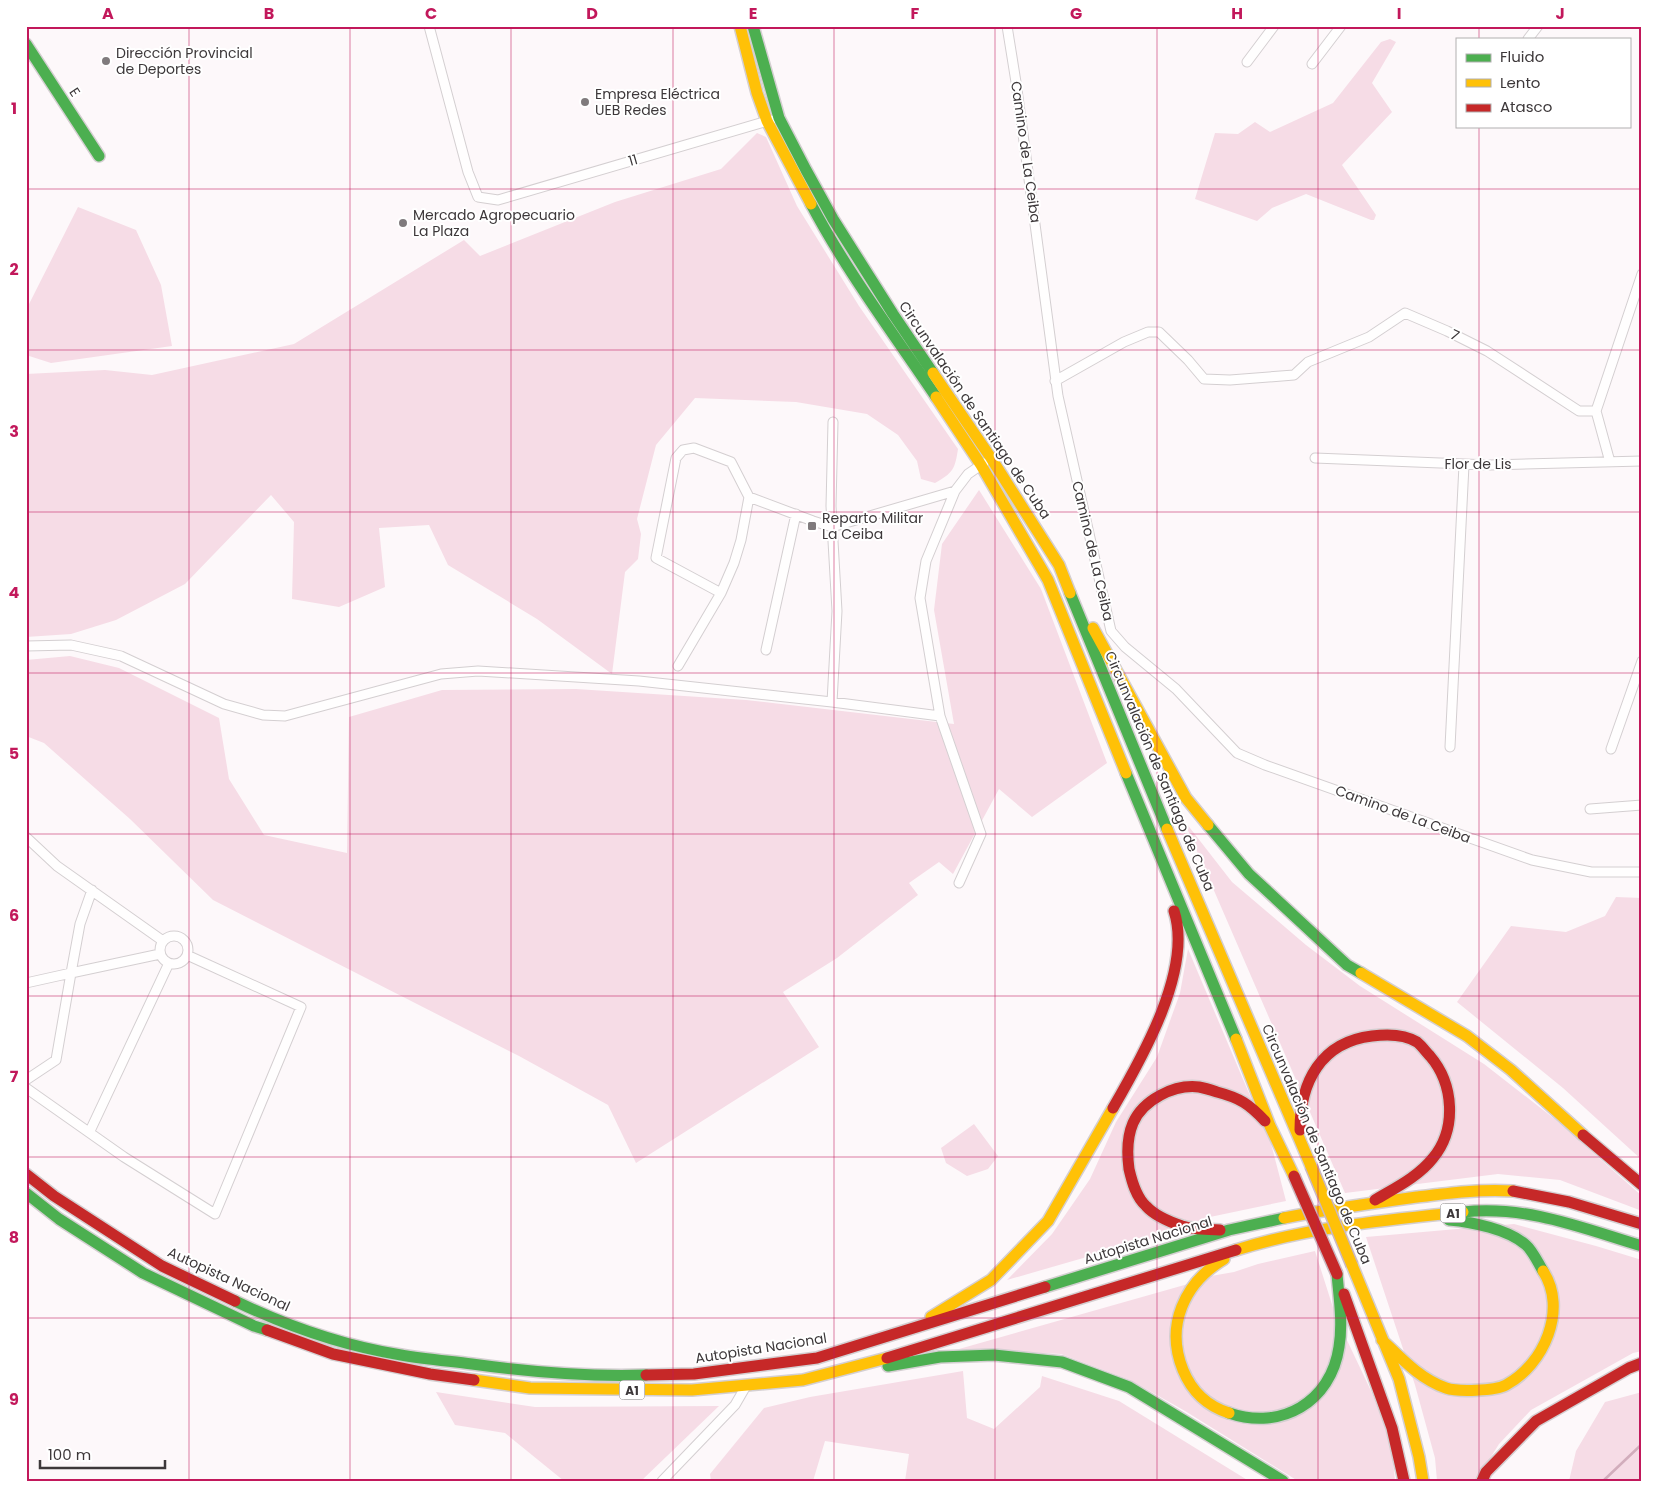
<svg xmlns="http://www.w3.org/2000/svg" width="1668" height="1507" font-family="Poppins,sans-serif">
<rect width="100%" height="100%" fill="#fdf8fa"/>
<path fill="#f6dce6" d="M1390,39l6,3 -24,41 20,29 -50,53 34,50 -2,5h-3l-65,-26 -34,14 -15,13 -62,-22 20,-66 23,1 17,-12 15,10 63,-29 48,-61z
M757,133l9,4 31,69 62,100 99,143c-3,20 -5,24 -23,34l-14,-4 -4,-18 -19,-26 -31,-21 -71,-12 -101,-4 -39,47 -19,74 4,15 -3,25 -13,13 -13,102 -75,-55 -89,-54 -19,-40 -50,3 6,59 -46,20 -47,-8 2,-77 -23,-27 -86,89 -69,36 -45,14 -45,3v-263l79,-4 47,5 142,-31 170,-104 16,16 135,-54 106,-33z
M78,207l58,23 25,55 11,61 -121,17 -25,-8v-45z
M979,490l62,99 66,174 -75,54 -33,-28 -46,85 -14,-12 -30,21 9,12 -81,63 -54,34 36,55 -183,116 -28,-58 -89,-49 -306,-156 -83,-81 -86,-76 -18,-7v-76l44,-4 49,12 100,50 10,61 35,56 83,18 2,-136 93,-27 134,-1 170,11 208,24 -20,-114 8,-66z
M1183,819l49,63 74,63 54,41 124,78 72,56 86,76v15l-82,-31 -62,-6 -153,19z
M1616,897l26,1v262l-79,-72 -106,-86 54,-76 55,6 39,-16z
M1188,949l60,142 20,41 18,69 -76,16 -33,14 -170,49 45,-46 38,-55 26,-57 41,-65 23,-64z
M974,1124l24,32 -10,13 -21,7 -21,-13 -5,-15z
M1514,1224l82,22 46,14v91l-9,2 -102,57 -32,34 -23,37h-39l-2,-23 -20,-73 -49,-148z
M1315,1251l21,66 36,76 13,34 8,33 2,21h-97l-113,-70 -55,-31 -69,-26 -102,-5 236,-67 16,-6 23,-4 24,-8z
M963,1371l4,47 27,11 46,-42 2,-11 77,25 130,80h-344l4,-27 -84,-13 -12,40h-102l-1,-7 54,-66 46,-11z
M436,1392l99,15 184,-1 -78,75h-77l-59,-48 -50,-8z
M1642,1392v89h-73l7,-30 29,-49z"/>
<g fill="none" stroke-linecap="round" stroke-linejoin="round">
<path stroke="#d2adbc" stroke-width="2.5" d="M1603,1481l39,-37"/>
<g stroke="#d4cfd1" stroke-width="11">
<path id="street" d="M429,26l39,146 10,25 20,3 273,-80
M1007,26l9,56 42,314 53,235 14,16 51,42 61,64 28,12 267,95 59,12h51
M1528,39l10,-13
M1247,62l27,-36
M1312,64l29,-38
M1055,381l69,-39 24,-10h11l29,28 16,19 26,1 64,-5 14,-13 61,-25 36,-24 42,18 40,20 92,60h17
M1315,458l175,7 152,-4
M1610,462l-14,-51 46,-137
M749,497l64,24 19,6 123,-36
M26,646l45,-1 50,11 103,48 39,11 22,1 156,-42 37,-3 161,10 193,21 108,14
M766,650l30,-136
M678,666l43,-73 13,-30 7,-23 8,-43 -18,-35 -37,-14 -11,2 -7,8 -20,100 65,35
M832,702l5,-91 -6,-105 2,-84
M1450,747l14,-282
M1611,749l31,-88
M1590,809l52,-4
M26,837l31,29 106,75
M959,883l22,-49 -41,-118 -20,-118 6,-37 29,-70 13,-17 16,-11
M92,890l-12,34 -9,49 89,-19
M160 950a14 14 0 1 1 28 0a14 14 0 1 1-28 0Z
M26,983l45,-10 -15,87 -30,20
M26,1088l98,69 91,57 86,-207 -114,-52
M90,1131l79,-168
M662,1481l73,-76 11,-19"/>
</g>
<g stroke="#d4cfd1" stroke-width="14">
<path id="fast" d="M753,26l26,92 27,52 27,49 60,95 40,59
M26,44l73,112
M811,204c36,68 82,129 125,193
M1070,593l97,236
M1126,773l110,266
M1208,825l41,49 98,91 14,8
M26,1193l33,26 84,54 111,53 13,4
M1463,1212c64,-7 119,16 179,34
M1449,1220c23,2 59,9 77,25 7,6 12,18 17,26
M1045,1287l184,-57 55,-12
M235,1301c52,25 109,45 166,54 23,4 47,6 71,9 58,8 116,13 174,11
M888,1366l52,-9 54,-2 68,7 67,25 154,94
M1229,1413c52,18 102,-11 110,-66 4,-24 0,-49 -2,-73"/>
</g>
<g stroke="#d4cfd1" stroke-width="14">
<path id="slow" d="M740,26l17,67 10,28 44,83
M933,373l58,85 68,107 11,28
M936,397l45,68 67,115 78,193
M1093,628l93,170 22,27
M1167,829l144,337
M1361,973l106,63 44,34 72,65
M1236,1039l34,87 24,50
M1284,1218c44,-9 89,-15 133,-21 32,-4 63,-8 96,-6
M1236,1250c73,-23 150,-30 227,-38
M1224,1259c-40,24 -59,67 -41,111 9,22 24,36 46,43
M1352,1265l47,114 20,78 4,24
M931,1317l60,-37 57,-59 65,-113
M1382,1340c19,18 38,39 64,48 11,4 49,3 60,-3 38,-20 62,-76 37,-114
M474,1380l56,8 162,2 111,-10 84,-22"/>
</g>
<g stroke="#d4cfd1" stroke-width="14">
<path id="jam" d="M1113,1108c29,-50 80,-139 61,-197
M1300,1130c0,-48 21,-88 72,-94 15,-2 32,-2 45,6 5,4 9,10 13,14 24,28 27,73 3,102 -15,19 -38,30 -58,42
M1583,1135l59,50
M26,1174l28,22 108,70 73,35
M1513,1191l56,11 73,22
M1220,1230c-13,-1 -25,0 -38,-4 -12,-4 -27,-10 -36,-20 -10,-9 -14,-24 -17,-37 -2,-15 -2,-32 4,-46 10,-23 41,-39 66,-36 6,1 12,3 18,5 23,6 32,12 48,29
M1344,1294l48,134 12,53
M267,1330l66,24 97,20 44,6
M887,1358l349,-108
M646,1375l48,-1 123,-16 228,-71
M1482,1481l4,-9 50,-51 93,-53 13,-5"/>
</g>
<use href="#street" stroke="#fffefe" stroke-width="9"/>
<use href="#fast" stroke="#4caf50" stroke-width="11"/>
<use href="#slow" stroke="#ffc107" stroke-width="11"/>
<use href="#jam" stroke="#c62828" stroke-width="11"/>
<g stroke="#cab8c0" stroke-width="14" stroke-linecap="butt">
<path id="slow-bridge" d="M1311,1166l41,99"/>
</g>
<g stroke="#cab8c0" stroke-width="14" stroke-linecap="butt">
<path id="jam-bridge" d="M1294,1176l43,98"/>
</g>
<use href="#slow-bridge" stroke="#ffc107" stroke-width="11"/>
<use href="#jam-bridge" stroke="#c62828" stroke-width="11"/>
</g>
<path fill="none" stroke="#c2185b" stroke-width="1" stroke-opacity="0.55" d="M189,26v1455M350,26v1455M511,26v1455M673,26v1455M834,26v1455M995,26v1455M1157,26v1455M1318,26v1455M1479,26v13M1479,126v1355M26,189h1616M26,350h1616M26,512h1616M26,673h1616M26,834h1616M26,996h1616M26,1157h1616M26,1318h1616"/>
<g fill="#807b7d" stroke="#fff" stroke-width="2">
<circle cx="106" cy="61" r="5"/>
<circle cx="585" cy="102" r="5"/>
<circle cx="403" cy="223" r="5"/>
<rect x="807" y="521" width="10" height="10" rx="2.5"/>
</g>
<g text-anchor="middle" dominant-baseline="central" stroke-width="4" stroke-linejoin="round" paint-order="stroke">
<g fill="#fff" stroke="#777475" stroke-width="1">
<rect x="1440.5" y="1203.5" width="25" height="19" rx="4"/>
<rect x="619.5" y="1380.5" width="25" height="19" rx="4"/>
</g>
<g font-size="12" font-weight="bold" fill="#3d383a">
<text x="1453" y="1213">A1</text>
<text x="632" y="1390">A1</text>
</g>
<g font-size="14" fill="#3d383a" stroke="#fff" text-anchor="start">
<text x="116" y="53">Dirección Provincial<tspan x="116" dy="16">de Deportes</tspan></text>
<text x="595" y="94">Empresa Eléctrica<tspan x="595" dy="16">UEB Redes</tspan></text>
<text x="413" y="215">Mercado Agropecuario<tspan x="413" dy="16">La Plaza</tspan></text>
<text x="822" y="518">Reparto Militar<tspan x="822" dy="16">La Ceiba</tspan></text>
</g>
<g font-size="14" fill="#3d383a" stroke="#fff">
<text transform="translate(75 92) rotate(57)">E</text>
<text transform="translate(1026 152) rotate(82)">Camino de La Ceiba</text>
<text transform="translate(633 160) rotate(-16)">11</text>
<text transform="translate(1455 335) rotate(26)">7</text>
<text transform="translate(975 410) rotate(56)">Circunvalación de Santiago de Cuba</text>
<text x="1478" y="464">Flor de Lis</text>
<text transform="translate(1093 551) rotate(77)">Camino de La Ceiba</text>
<text transform="translate(1160 771) rotate(67)">Circunvalación de Santiago de Cuba</text>
<text transform="translate(1403 814) rotate(20)">Camino de La Ceiba</text>
<text transform="translate(1317 1144) rotate(67)">Circunvalación de Santiago de Cuba</text>
<text transform="translate(1148 1240) rotate(-17)">Autopista Nacional</text>
<text transform="translate(229 1279) rotate(25)">Autopista Nacional</text>
<text transform="translate(761 1348) rotate(-9)">Autopista Nacional</text>
</g>
</g>
<rect width="1668" height="1507" fill="none" stroke="#ffffff" stroke-width="55"/>
<rect x="1456" y="38" width="175" height="90" fill="#ffffff" stroke="#b1afb0"/>
<rect x="1466" y="54" width="25" height="8" fill="#4caf50" stroke="#b1afb0"/>
<text x="1500" y="62" font-size="15" fill="#3d383a">Fluido</text>
<rect x="1466" y="79" width="25" height="8" fill="#ffc107" stroke="#b1afb0"/>
<text x="1500" y="88" font-size="15" fill="#3d383a">Lento</text>
<rect x="1466" y="104" width="25" height="8" fill="#c62828" stroke="#b1afb0"/>
<text x="1500" y="112" font-size="15" fill="#3d383a">Atasco</text>
<path d="M40 1460v8h125v-8" fill="none" stroke="#3d383a" stroke-width="2.5"/>
<text x="48" y="1460" font-size="15" fill="#3d383a" stroke="#ffffff" stroke-width="4" paint-order="stroke">100 m</text>
<rect x="28" y="28" width="1612" height="1452" fill="none" stroke="#c2185b" stroke-width="2"/>
<g font-size="16" text-anchor="middle" font-weight="bold" fill="#c2185b">
<text x="108" y="19">A</text>
<text x="269" y="19">B</text>
<text x="431" y="19">C</text>
<text x="592" y="19">D</text>
<text x="753" y="19">E</text>
<text x="915" y="19">F</text>
<text x="1076" y="19">G</text>
<text x="1237" y="19">H</text>
<text x="1399" y="19">I</text>
<text x="1560" y="19">J</text>
<text x="14" y="114">1</text>
<text x="14" y="275">2</text>
<text x="14" y="437">3</text>
<text x="14" y="598">4</text>
<text x="14" y="759">5</text>
<text x="14" y="921">6</text>
<text x="14" y="1082">7</text>
<text x="14" y="1243">8</text>
<text x="14" y="1405">9</text>
</g>
</svg>
